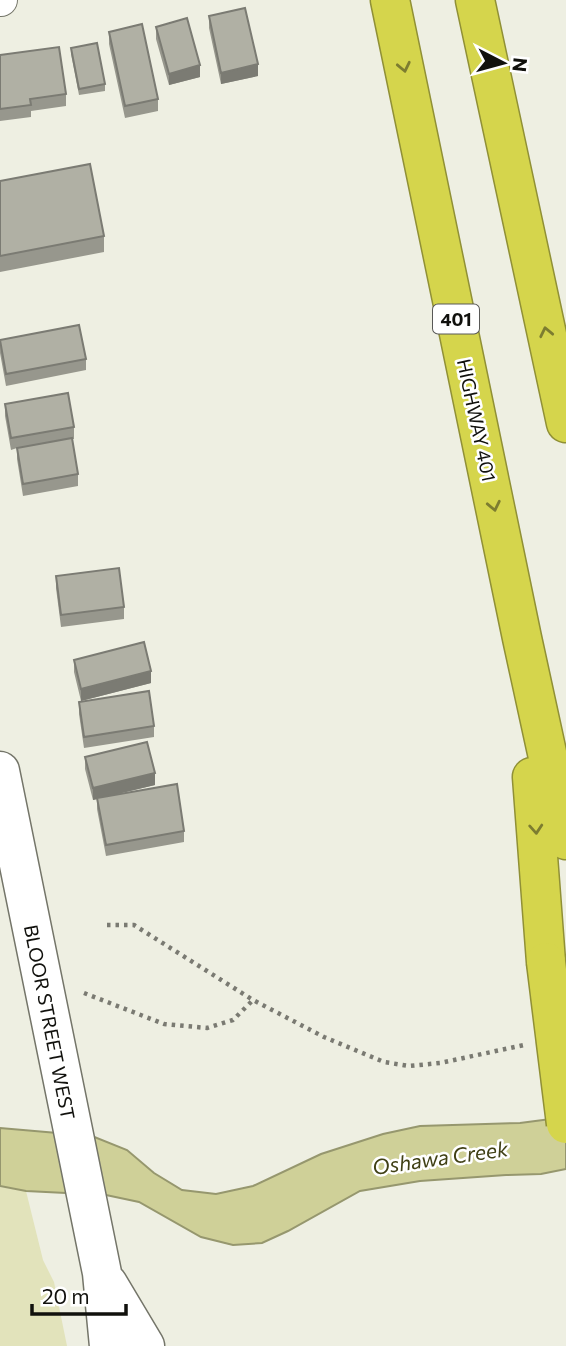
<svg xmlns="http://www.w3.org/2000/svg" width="566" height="1346" font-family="Commissioner,sans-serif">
<rect width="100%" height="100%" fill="#eeefe2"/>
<path fill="#e2e3bb" d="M0,1187l26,4 17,69 11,22 13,64h-67z"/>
<path fill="#cfd098" stroke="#96976e" stroke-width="2" d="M566,1117v52l-25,5 -35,1 -86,6 -60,10 -72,40 -26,12 -29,2 -32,-8 -62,-35 -33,-7 -80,-4 -26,-5v-58l92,8 35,14 27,23 28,17 34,4 37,-8 68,-32 62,-20 37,-8 100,-3z"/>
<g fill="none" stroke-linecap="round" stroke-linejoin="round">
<g stroke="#747569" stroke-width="34">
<path id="street" d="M0,0h1"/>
</g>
<g stroke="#747569" stroke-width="41">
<path id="secondary" d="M0,771l102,502 7,73
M108,1284l37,62"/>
</g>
<g stroke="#909036" stroke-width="41">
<path id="highway" d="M390,0l132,638 44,202
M475,0l91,423
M532,777l14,185"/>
</g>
<path stroke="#7a7a72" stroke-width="4.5" stroke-dasharray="3.5 5" stroke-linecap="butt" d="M107,925h27l119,75 71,37 60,25 25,4 31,-3 84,-18
M84,993l80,31 43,4 26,-8 20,-20"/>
<use href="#street" stroke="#fff" stroke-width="32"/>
<use href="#secondary" stroke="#fff" stroke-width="38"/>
<use href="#highway" stroke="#d5d54c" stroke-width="38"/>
<g stroke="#909036" stroke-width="41" stroke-linecap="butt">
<path id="highway-bridge" d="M546,962l20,162"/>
</g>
<use href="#highway-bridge" stroke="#d5d54c" stroke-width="38"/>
</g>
<path fill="#97978d" d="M209,16l49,60 -37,8 -12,-56z
M156,27l44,50 -31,8 -13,-46z
M109,32l49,67v12l-33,7 -16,-74z
M71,48l34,36v7l-26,4 -8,-41z
M0,55l66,39v12l-35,5v6l-31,4z
M0,181l104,55v16l-104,20z
M0,340l86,19v11l-80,16 -6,-33z
M5,404l69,23v12h-2l6,35v12l-55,10 -6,-37v-11l-6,2 -6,-34z
M56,576l68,31v12l-63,8 -5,-39z
M74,660l77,23 -70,18 -7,-29z
M79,702l75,24v11l-70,11 -5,-34z
M85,757l70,28 -42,10 71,36v11l-78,14 -9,-47v-10l-4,1 -8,-31z"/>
<path fill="#7b7b73" d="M258,64v12l-37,8v-11z
M200,65v12l-31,8v-11z
M151,671v12l-70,18v-12z
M155,773v12l-62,15v-12z"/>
<path fill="#b0b0a4" stroke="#7b7b73" stroke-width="2" d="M245,8l13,56 -37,9 -12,-57z
M187,18l13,47 -31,9 -13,-47z
M142,24l16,75 -33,7 -16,-74z
M97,43l8,41 -26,5 -8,-41z
M59,47l7,47 -36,5 1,6 -31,4v-54z
M90,164l14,72 -104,20v-75z
M79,325l7,34 -80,15 -6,-34z
M68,393l6,34 -63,11 -6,-34z
M72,438l6,36 -55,10 -6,-36z
M119,568l5,39 -63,8 -5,-39z
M144,642l7,29 -70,18 -7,-29z
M149,691l5,35 -70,11 -5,-35z
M147,742l8,31 -62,15 -8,-31z
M177,784l7,47 -78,14 -9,-47z"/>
<defs><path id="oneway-chevron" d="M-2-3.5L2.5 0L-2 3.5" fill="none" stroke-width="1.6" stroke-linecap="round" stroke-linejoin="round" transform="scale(1.75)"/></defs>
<g stroke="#7d7d30">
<use href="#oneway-chevron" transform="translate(404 67) rotate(78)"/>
<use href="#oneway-chevron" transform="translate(546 332) rotate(-102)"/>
<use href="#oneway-chevron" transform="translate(494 506) rotate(78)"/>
<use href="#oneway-chevron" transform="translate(536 829) rotate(86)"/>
</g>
<g text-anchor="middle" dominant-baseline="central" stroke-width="5" stroke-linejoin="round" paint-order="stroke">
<rect fill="#fff" stroke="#585856" stroke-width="2" x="433" y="304.5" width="46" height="29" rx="5"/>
<g font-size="18" font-weight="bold" fill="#11110d">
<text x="456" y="319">401</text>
</g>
<g font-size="19" fill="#11110d" stroke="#fff">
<text transform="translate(477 420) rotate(78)">HIGHWAY 401</text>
<text transform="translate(50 1022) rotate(79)">BLOOR STREET WEST</text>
</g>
<g font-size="21" font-style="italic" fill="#404015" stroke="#fff">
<text transform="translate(440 1157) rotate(-8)">Oshawa Creek</text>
</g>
</g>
<g transform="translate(503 63) rotate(96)" stroke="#ffffff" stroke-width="5" paint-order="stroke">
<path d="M0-5L12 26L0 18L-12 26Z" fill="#11110d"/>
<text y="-10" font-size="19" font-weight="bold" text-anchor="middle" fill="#11110d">N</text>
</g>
<path d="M32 1304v10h94v-10" fill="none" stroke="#11110d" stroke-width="3.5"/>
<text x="42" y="1304" font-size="21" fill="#11110d" stroke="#ffffff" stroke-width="5" paint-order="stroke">20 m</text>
</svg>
